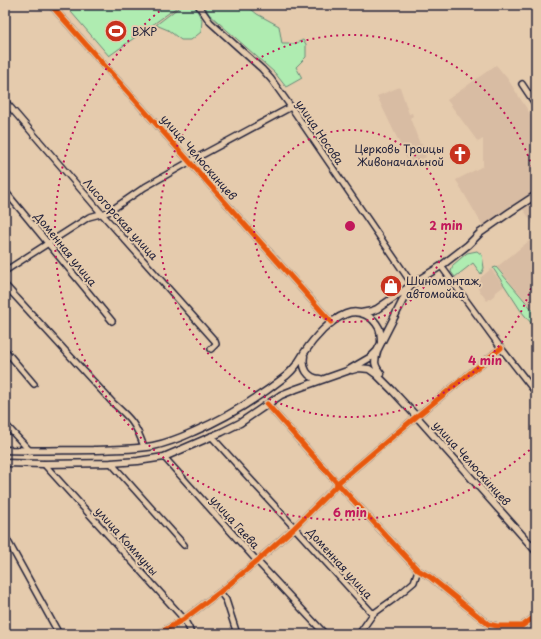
<svg xmlns="http://www.w3.org/2000/svg" width="541" height="639" font-family="'Playpen Sans',sans-serif">
<rect width="100%" height="100%" fill="#e5cbad"/>
<filter id="ink" filterUnits="userSpaceOnUse"><feTurbulence type="fractalNoise" baseFrequency=".025" numOctaves="2"/><feDisplacementMap in="SourceGraphic" scale="8" xChannelSelector="R" yChannelSelector="G"/><feConvolveMatrix kernelMatrix="1 2 1 2 8 2 1 2 1" color-interpolation-filters="sRGB"/></filter>
<g filter="url(#ink)">
<path fill="#d8bca3" d="M496,65l11,13 29,45v68l-53,35 -27,-46 27,-14v-27l-5,3 -31,-42z
M400,87l9,27 3,-1 1,3 -3,2 10,26h2l4,13 -16,8 -33,-69z
M536,201v27l-13,-19z
M536,238v74l-39,-45 32,-26 2,1z
M491,269l13,17 -9,7 1,1 -9,7 -13,-18 11,-9z"/>
<path fill="#afecb1" stroke="#688776" d="M65,5h115l-71,51z
M182,5h12l8,15 -1,12 -10,8h-10l-13,-10 -12,-5z
M204,5h42l11,9 22,12 3,18h12l9,-4 3,4v13l-10,10 6,11 -16,9 -11,-14 -66,-59z
M477,251l5,4 2,13 -3,6 -8,-11 -18,14 -4,-5 2,-7 14,-12z
M496,267l40,47v15l-15,-18 -28,-43z"/>
<g fill="none" stroke-linecap="round" stroke-linejoin="round">
<g stroke="#22223b" stroke-width="8">
<path id="minor" d="M51,5l280,317
M198,5l12,17 52,47 9,10 20,28 121,177
M522,84l14,21
M5,101l97,113 113,127 1,3 -5,5
M5,191l107,130
M441,266l60,82 35,45
M5,271l84,-54 19,-5 5,-3 32,-22 44,-25 102,-55
M5,285l108,118c18,16 23,21 31,44
M5,350l29,34
M267,404l71,80 80,86 12,7 58,47 9,2h25l14,-10
M5,424l25,27
M211,436l162,178
M164,457l93,104 68,73
M111,463l73,82
M44,464l140,155 5,9 2,6
M5,536l54,98
M220,592l6,8 11,34
M158,634l26,-15 36,-27 37,-31 37,-33 44,-44 2,-3 71,-60 90,-73
M359,634l14,-20 21,-15 20,-17 4,-12"/>
</g>
<g stroke="#22223b" stroke-width="9">
<path id="major" d="M361,313l11,-2 5,-2 32,-22 3,-3 29,-18 27,-21 12,-12 30,-21 26,-17
M377,352c-3,10 -3,13 4,22
M304,356c-2,12 3,22 16,23
M352,370l7,-2 10,1 7,5 16,16 25,27 119,134
M5,450c29,1 58,0 88,0 19,-1 40,0 60,-4 14,-3 27,-8 40,-14 33,-14 64,-33 93,-56 9,-8 12,-13 18,-23 10,-15 26,-33 42,-39 13,-5 27,2 33,14 2,5 2,10 2,15
M5,463l39,1 67,-1 27,-2 26,-4 58,-25 18,-9 41,-28 15,-6 51,-18 24,-14 6,-6 26,-51 6,-13"/>
</g>
<use href="#minor" stroke="#e5cbad" stroke-width="5"/>
<use href="#major" stroke="#e5cbad" stroke-width="6"/>
<g stroke="#e5cbad" stroke-width="8">
<path id="cycleway" d="M51,5l280,317
M267,404l71,80 80,86 12,7 58,47 9,2h25l14,-10
M158,634l26,-15 36,-27 37,-31 37,-33 44,-44 2,-3 71,-60 90,-73"/>
</g>
<use href="#cycleway" stroke="#e8590c" stroke-width="5"/>
</g>
</g>
<g fill="none" stroke="#c2185b" stroke-width="2" stroke-dasharray="2 4">
<circle cx="350" cy="226" r="96"/>
<path d="M536 271A191 191 0 1 1 536 181"/>
<path d="M534 446A287 287 0 1 1 166 6"/>
</g>
<defs>
<g id="stadium-disc" transform="scale(1.15)"><circle r="9.5" fill="#c8321e" stroke="#e5cbad"/><path d="M0-5a6.5 5 0 1 0 0 10a6.5 5 0 1 0 0-10ZM-3.5-1.8h7v3.6h-7Z" fill="#fff"/></g>
<g id="church-disc" transform="scale(1.15)"><circle r="9.5" fill="#c8321e" stroke="#e5cbad"/><path d="M-1.2-6h2.4v3.5h3.3v2.4h-3.3V6h-2.4V-.1h-3.3v-2.4h3.3Z" fill="#fff"/></g>
<g id="shop-disc" transform="scale(1.15)"><circle r="9.5" fill="#c8321e" stroke="#e5cbad"/><path d="M-5-2.5h2.3a2.7 3.5 0 0 1 5.4 0H5L5.5 6h-11ZM-1.5-2.5h3a1.5 2.3 0 0 0-3 0Z" fill="#fff"/></g>
</defs>
<g fill-rule="evenodd">
<use href="#stadium-disc" x="116" y="31"/>
<use href="#church-disc" x="460" y="154"/>
<use href="#shop-disc" x="391" y="286"/>
</g>
<g text-anchor="middle" dominant-baseline="central" stroke-width="4" stroke-linejoin="round" paint-order="stroke">
<g font-size="11" fill="#22223b" stroke="#e5cbad" text-anchor="start">
<text x="132" y="31">ВЖР</text>
<text x="444" y="148" text-anchor="end">Церковь Троицы<tspan x="444" dy="13">Живоначальной</tspan></text>
<text x="406" y="280">Шиномонтаж,<tspan x="406" dy="13">автомойка</tspan></text>
</g>
<g font-size="11" fill="#22223b" stroke="#e5cbad">
<text transform="translate(320 132) rotate(56)">улица Носова</text>
<text transform="translate(199 157) rotate(49)">улица Челюскинцев</text>
<text transform="translate(121 219) rotate(48)">Лисогорская улица</text>
<text transform="translate(66 249) rotate(51)">Доменная улица</text>
<text transform="translate(472 463) rotate(48)">улица Челюскинцев</text>
<text transform="translate(235 522) rotate(48)">улица Гаева</text>
<text transform="translate(127 541) rotate(48)">улица Коммуны</text>
<text transform="translate(340 563) rotate(48)">Доменная улица</text>
</g>
</g>
<circle cx="350" cy="226" r="6" fill="#c2185b" stroke="#e5cbad" stroke-width="2"/>
<g font-size="12" text-anchor="middle" font-weight="bold" fill="#c2185b" stroke="#e5cbad" stroke-width="4" stroke-linejoin="round" paint-order="stroke">
<text x="446" y="230">2 min</text>
<text x="485" y="365">4 min</text>
<text x="350" y="517">6 min</text>
</g>
<rect width="541" height="639" fill="none" stroke="#e5cbad" stroke-width="20"/>
<rect x="10" y="10" width="521" height="619" fill="none" stroke="#22223b" stroke-width="1.5" filter="url(#ink)"/>
</svg>
